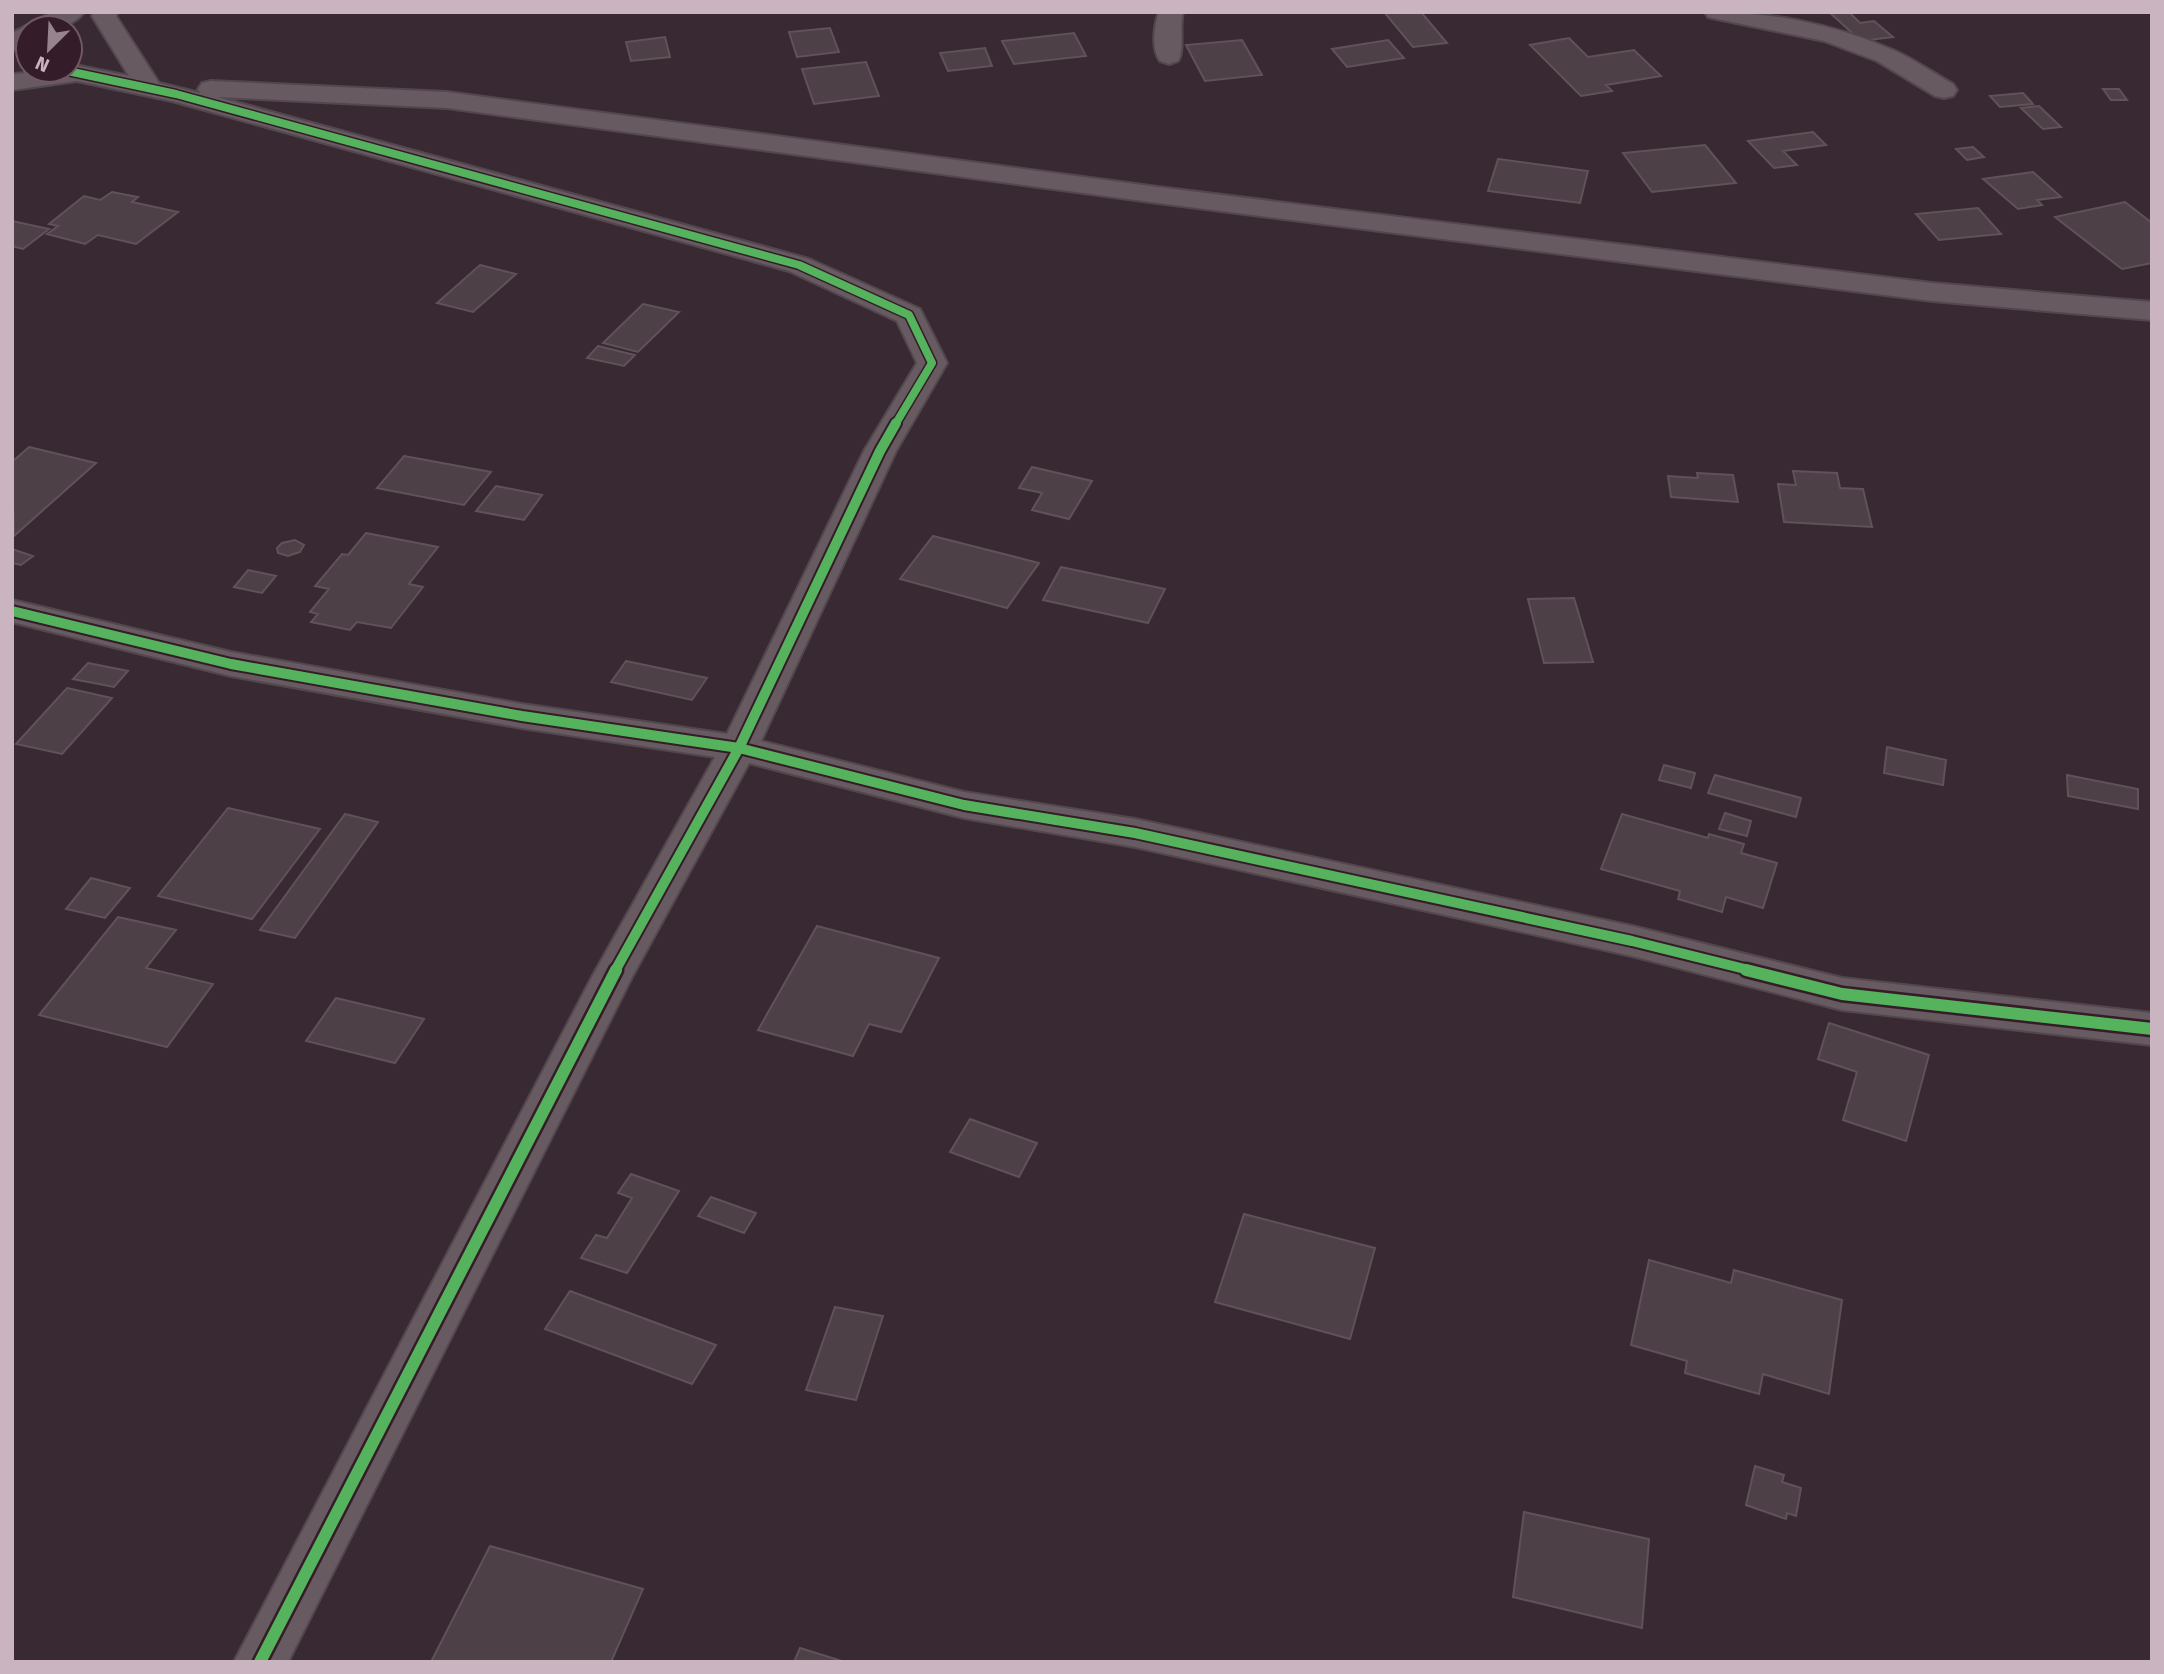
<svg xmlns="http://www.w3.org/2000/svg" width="2164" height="1674" font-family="'Fira Sans',sans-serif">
<rect width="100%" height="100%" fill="#392932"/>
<path fill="#4e4047" stroke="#61515a" stroke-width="2" d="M1384,12h37l26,31 -34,4z
M1829,12h20l11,11 14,-2 19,16 -32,4z
M830,28l9,24 -42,5 -8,-25z
M1074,33l12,23 -72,8 -12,-23z
M665,37l5,20 -39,4 -5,-19z
M1569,38l19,19 46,-7 27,26 -55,9 6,6 -31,5 -51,-51z
M1242,40l20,35 -57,6 -19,-36z
M1388,40l16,18 -57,9 -15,-18z
M985,48l7,18 -44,5 -8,-18z
M866,62l13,34 -65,8 -12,-35z
M2103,89h16l8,11h-16z
M2023,93l10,11 -33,3 -10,-11z
M2039,106l22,21 -18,2 -22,-21z
M1813,132l13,13 -43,6 14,14 -23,3 -26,-27z
M1705,145l31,38 -84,9 -29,-39z
M1973,147l11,10 -17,3 -11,-11z
M1498,159l90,12 -8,32 -92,-12z
M2033,172l28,25 -24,3 5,5 -24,4 -35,-30z
M112,192l26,5 -6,5 46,10 -42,32 -38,-9 -13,9 -38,-10 11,-8 -9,-2 35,-28 16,4z
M2125,202l27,21v40l-30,6 -67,-52z
M1978,208l23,26 -62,6 -23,-26z
M12,221l37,8 -26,20 -11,-3z
M480,265l36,9 -43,38 -36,-9z
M643,304l36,8 -41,40 -35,-9z
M598,346l37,9 -11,11 -37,-8z
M29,447l67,16 -82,73 -2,-74z
M404,456l87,16 -27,33 -87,-17z
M1032,467l60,14 -23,38 -37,-9 10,-17 -23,-5z
M1793,471l44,2 3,15 23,1 9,38 -88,-5 -6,-38 18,1z
M1697,473l36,2 5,27 -67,-5 -3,-21 30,2z
M496,486l46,9 -18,25 -48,-9z
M366,533l72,14 -29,37 14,3 -32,41 -34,-6 -7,8 -39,-8 7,-8 -8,-2 19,-23 -14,-3 27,-32 6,1z
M933,536l106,27 -32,45 -107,-29z
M295,540l9,5 -4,7 -12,4 -10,-3 -1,-5 5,-5z
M12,549l21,7 -12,9 -9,-2z
M1061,567l104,22 -17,34 -105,-23z
M248,570l28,6 -14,17 -28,-6z
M1574,598l19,64 -49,1 -16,-64z
M626,661l81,17 -15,22 -81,-18z
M88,663l40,8 -14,16 -41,-8z
M67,688l45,10 -50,56 -46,-10z
M1887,747l59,13 -3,25 -59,-12z
M1664,765l31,8 -4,15 -32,-8z
M1715,775l86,23 -5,19 -88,-24z
M2067,775l71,14v20l-70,-13z
M228,808l92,21 -68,90 -94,-23z
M1725,813l26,8 -4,15 -28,-7z
M345,814l33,8 -83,116 -35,-8z
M1622,814l86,24 1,-4 35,10 -3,9 36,10 -14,45 -37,-11 -4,15 -44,-13 2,-8 -79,-22z
M91,878l39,10 -25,30 -39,-9z
M118,917l58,13 -30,38 67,16 -46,63 -128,-32z
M817,926l122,32 -38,74 -32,-8 -16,32 -95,-26z
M336,998l88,21 -29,44 -89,-22z
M1829,1023l100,32 -23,86 -63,-21 14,-48 -39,-13z
M970,1119l67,24 -18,34 -69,-25z
M631,1174l48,17 -52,82 -46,-15 15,-23 11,3 25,-40 -14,-5z
M711,1197l45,16 -12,20 -46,-17z
M1244,1214l131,34 -25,91 -135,-37z
M1649,1260l82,23 3,-13 108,30 -13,94 -66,-20 -4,20 -74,-21 2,-12 -56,-16z
M570,1291l146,54 -24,39 -147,-55z
M835,1307l48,9 -27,84 -50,-10z
M1755,1466l29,9 -2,7 19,6 -5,28 -9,-3 -1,6 -40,-14z
M1524,1512l125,27 -7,89 -129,-31z
M490,1546l153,43 -32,73h-180z
M800,1648l45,14h-51z"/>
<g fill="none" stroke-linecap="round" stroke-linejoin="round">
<g stroke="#53474e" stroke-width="4">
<path id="minor" d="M53,12h31c-13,18 -36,16 -56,16v17l-16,6v-18c14,-7 26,-13 41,-21z
M93,12h25l-2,4 43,67 41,10 -2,-4 4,-6 9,-2 236,11 711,95 774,96 220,19v18l-220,-19 -774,-98 -711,-95 -230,-11 592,162 111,50 27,54 -51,88 -135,290 203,51 171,27 497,107 210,52 310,35v32l-310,-35 -210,-54 -497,-109 -171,-29 -215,-55 -117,214 -344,685h-54l358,-685 123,-220 -193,-29 -291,-52 -219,-54v-22l219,52 291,52 205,30 137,-283 53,-88 -20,-42 -108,-50 -617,-170 -95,-20 -65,9v-16l58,-4v-6l59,12 -37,-60z
M1159,12h24c-4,15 2,39 -5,49l-9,3 -9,-3c-9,-12 -6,-35 -1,-49z
M1705,12c66,0 126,11 188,38 21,9 40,23 60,34l4,6 -4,6 -9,2 -9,-2 -58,-35 -53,-20 -107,-22 -9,-2z"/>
</g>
<use href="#minor" fill="#675a60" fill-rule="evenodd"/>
<g stroke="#341d29" stroke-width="11">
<path id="cycleway-far2" d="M63,70l113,24 623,171 110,50 23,48 -37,62"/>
</g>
<g stroke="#341d29" stroke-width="14">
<path id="cycleway-far1" d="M12,611l219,53 291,52 217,32 225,57 171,28 497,108 121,30
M615,971l124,-223 141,-297 16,-28"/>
</g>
<g stroke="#341d29" stroke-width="17">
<path id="cycleway" d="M1746,970l96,24 310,35
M260,1662l356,-692"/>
</g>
<use href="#cycleway-far2" stroke="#56b35d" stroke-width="8"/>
<use href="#cycleway-far1" stroke="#56b35d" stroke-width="10"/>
<use href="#cycleway" stroke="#56b35d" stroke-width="12"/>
</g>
<rect width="2164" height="1674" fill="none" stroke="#cab4bf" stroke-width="28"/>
<g transform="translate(49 49) rotate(204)"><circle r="33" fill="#341d29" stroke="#705965" stroke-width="2"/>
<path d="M0-5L12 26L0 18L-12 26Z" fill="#97838e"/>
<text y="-10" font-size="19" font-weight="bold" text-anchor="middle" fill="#cab4bf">N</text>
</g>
</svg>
